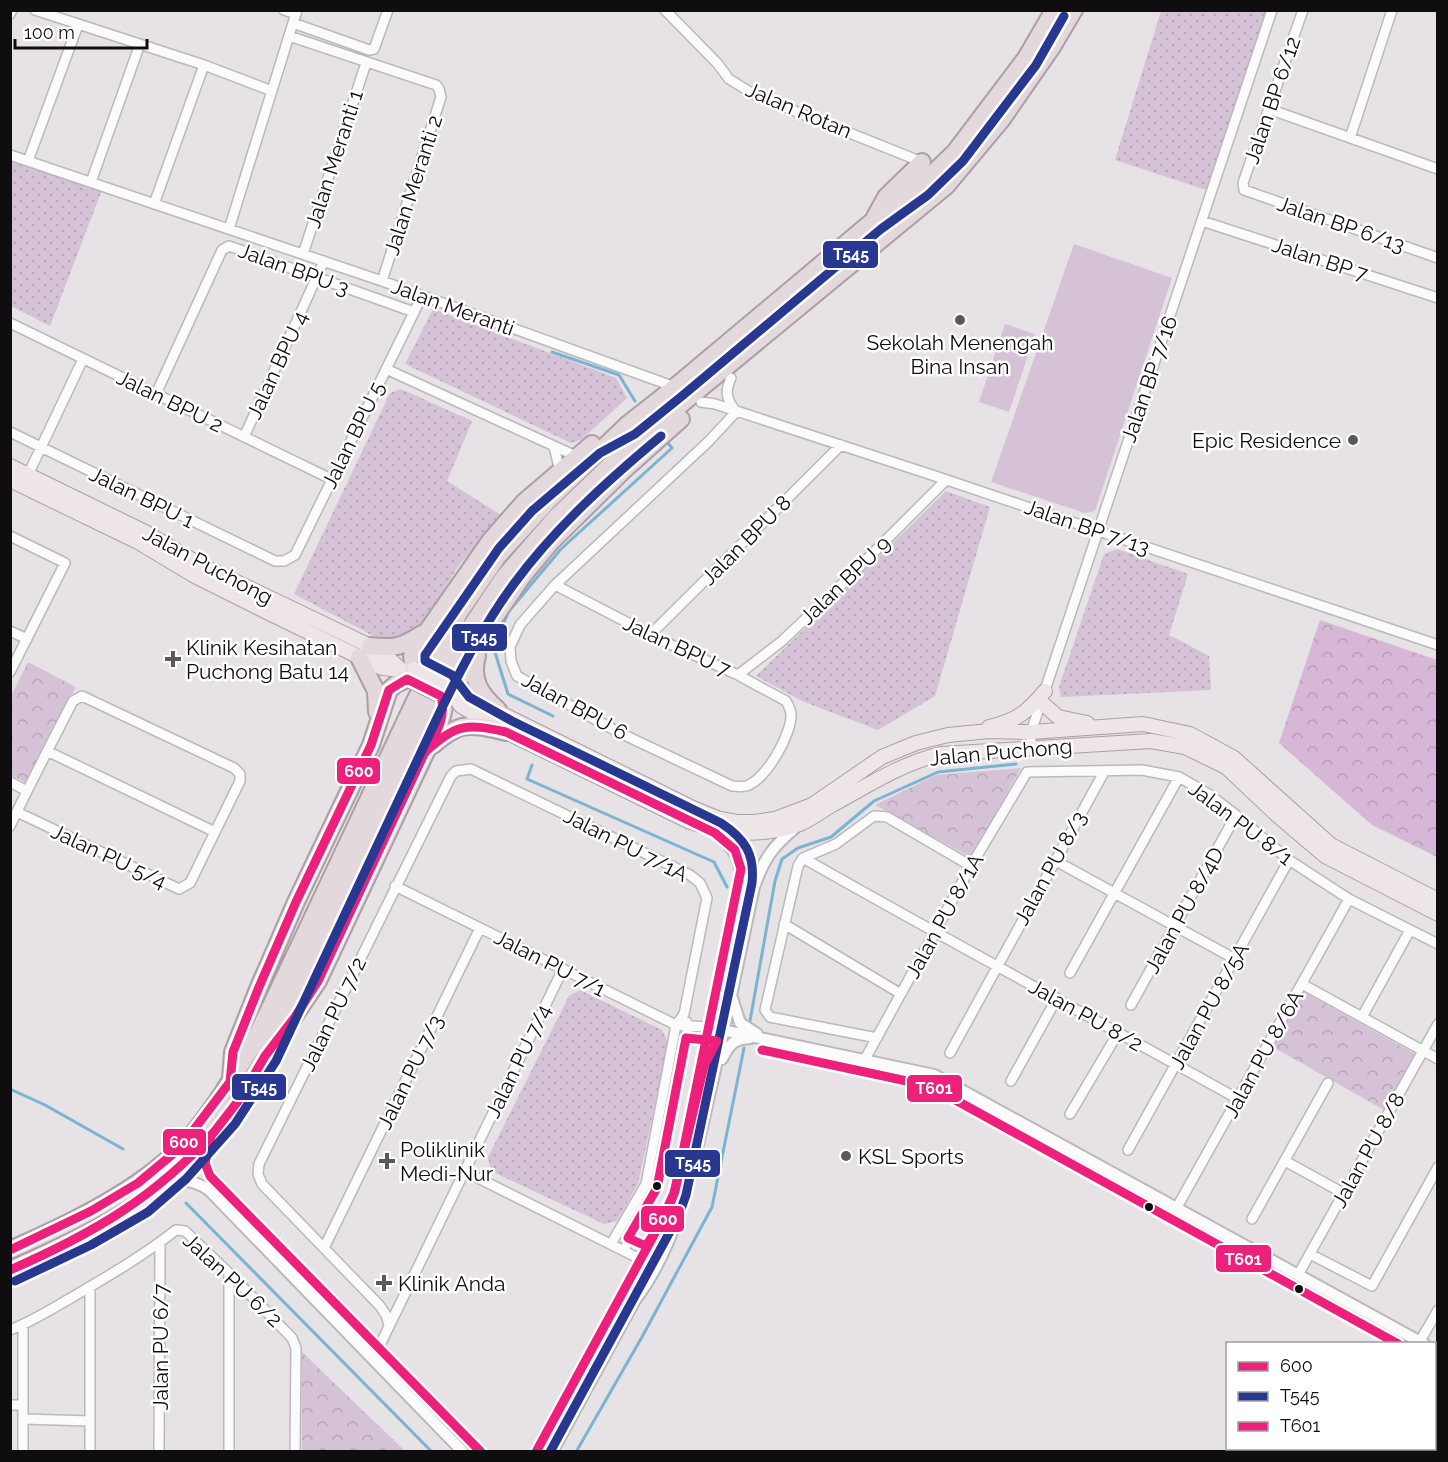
<svg xmlns="http://www.w3.org/2000/svg" width="1448" height="1462" font-family="Raleway,sans-serif">
<defs>
<pattern id="grass-dots" width="8" height="8" patternUnits="userSpaceOnUse" patternTransform="scale(1.5)"><rect width="8" height="8" fill="#d6c2d6"/><path d="M2 2h.1M6 6h.1" fill="none" stroke="#b7a6b7" stroke-width="1.8" stroke-linecap="round"/></pattern>
<pattern id="forest-crowns" width="20" height="18" patternUnits="userSpaceOnUse" patternTransform="scale(1.5)"><rect width="20" height="18" fill="#d7b7d7"/><path d="M2 6a3 3 0 1 1 6 0M12 15a3 3 0 1 1 6 0" fill="none" stroke="#b89cb8"/></pattern>
<pattern id="park-crowns" width="20" height="18" patternUnits="userSpaceOnUse" patternTransform="scale(1.5)"><rect width="20" height="18" fill="#d6c2d6"/><path d="M2 6a3 3 0 1 1 6 0M12 15a3 3 0 1 1 6 0" fill="none" stroke="#b7a6b7"/></pattern>
</defs>
<rect width="100%" height="100%" fill="#e6e2e6"/>
<path fill="url(#grass-dots)" d="M1161,11h107l-62,179 -91,-30z
M10,159l92,31 -52,136 -39,-20z
M433,309l183,69 11,20 -46,42 -10,3 -166,-79z
M401,389l71,32 -25,60 54,34 -44,53 -32,53 -14,14 -26,7 -91,-48 96,-201z
M946,491l44,16 -55,189 -57,34 -76,-29 -46,-25z
M1117,549l71,25 -19,61 40,21 2,34 -150,7 -2,-10 45,-133z
M580,990l82,40 6,13 -30,141 -21,37 -13,3 -113,-53 -3,-14 81,-161z
M1435,1367l3,2 -1,82h-57l1,-2 53,-1z"/>
<path fill="url(#forest-crowns)" d="M1320,620l117,40v197l-65,-32 -93,-82z"/>
<path fill="url(#park-crowns)" d="M28,662l48,25 -48,97 -17,-9 -1,-77z
M1021,768l-49,90 -97,-53 61,-30z
M1304,992l111,62 -31,56 -111,-63z
M302,1352l103,99h-103z"/>
<path fill="#d6c2d6" d="M1074,244l98,34 -77,233 -10,2 -94,-31z
M1005,324l30,10 -26,78 -30,-10z"/>
<g fill="none" stroke-linecap="round" stroke-linejoin="round">
<path stroke="#7ab4d0" stroke-width="3" d="M552,352l67,23 16,26
M553,716l-45,-22 -15,-48 16,-35 52,-62 111,-101 -5,-6
M532,765l-5,14 187,83 13,25
M750,1021l25,-140 7,-22 16,-11 33,-11 43,-36 64,-29 78,-8
M10,1089l35,16 78,44
M186,1203l246,249
M576,1452l66,-115 70,-130 32,-159"/>
<g stroke="#bbb8bb" stroke-width="12">
<path id="minor" d="M35,10l169,55 68,26
M284,10l12,4
M665,10l52,53 12,16 26,16 167,67
M1303,10l-60,173 1,7 194,68
M10,14l2,-4
M293,23l76,27 5,-1 14,-39
M289,36l147,49 3,4 2,8 -59,184
M1269,109l169,60
M1350,138l42,-128
M10,155l372,126 293,106
M28,161l50,-136
M91,182l49,-138
M154,204l50,-139
M1202,221l236,77
M229,229l68,-219
M303,254l63,-191
M10,323l321,156
M386,369l192,88
M731,378c-6,13 -5,21 4,32
M156,394l66,-144 7,-4 185,66
M701,402l14,2 217,71 506,170
M10,432l265,129h9l11,-6 127,-259
M244,437l80,-176
M554,447l6,24
M26,479l57,-120
M10,536l55,27 -55,109
M555,585l106,55 77,35 48,26c2,4 5,9 5,13 1,20 -25,66 -45,72 -4,1 -10,0 -14,0l-114,-54 -101,-56 -6,-15 -1,-14 10,-22 35,-40 153,-143 28,-30
M10,631l17,8
M650,635l191,-190
M738,675l44,-34 54,-51 110,-110
M1031,748v-16l241,-722
M47,751l168,81
M10,782l17,9
M10,826c20,-42 42,-84 63,-125l9,-5 152,72 6,6v7l-50,102 -11,6 -162,-77
M803,858c144,82 290,160 435,241
M1054,860l181,99
M395,886l281,139 32,2
M784,924l117,70
M1070,973l109,-196
M1302,984l136,75
M1131,1005l105,-190
M1362,1017l48,-87
M877,1038l-107,-21 -5,-7 33,-144 5,-8 33,-14 38,-28 13,1 84,49
M950,1053l154,-281
M864,1061l107,-195 56,-94 115,-2 37,7 31,18 26,20 53,45 60,39 89,45
M1011,1081l46,-83
M1070,1114l48,-81
M1128,1150l161,-290
M1285,1161l58,32
M464,1171l176,88
M1176,1209l173,-310
M1252,1219l76,-136
M324,1248l156,-320
M624,1250l31,-64 33,-159 -1,-5
M1310,1254l62,32 66,-119
M1298,1275l140,-251
M90,1287v165
M23,1325v127
M389,1325l-3,-10 -6,-9 -118,-122 -4,-10 1,-10 192,-388 5,-5 15,-2 219,106 10,8 7,15 -23,116 -8,11 -30,159 -35,60
M10,1330c21,-8 40,-20 59,-31 36,-21 74,-43 107,-69l9,1 44,42 63,65 4,10 -1,104
M1420,1341l18,-31
M379,1347l184,-378
M10,1405h13
M23,1419l67,2
M159,1452l1,-210
M229,1452v-179"/>
</g>
<g stroke="#bbb8bb" stroke-width="14">
<path id="tertiary" d="M732,998l8,25 17,11
M708,1027l226,48 490,269
M722,1059c7,-15 12,-20 28,-21
M210,1139l-5,24 5,13 271,276
M164,1187c20,-7 26,-9 45,3l254,262
M1434,1350l4,1
M536,1452l132,-243 7,-18 65,-310c2,-27 -10,-35 -28,-52
M552,1452l83,-152c44,-58 58,-134 74,-204 16,-69 30,-139 45,-209 10,-28 18,-40 41,-59"/>
</g>
<g stroke="#ac9fa4" stroke-width="16">
<path id="primary" d="M10,466l135,66 54,32 171,82c15,10 29,18 37,33
M10,480l128,62 55,33 74,37 115,56 21,2
M446,685l15,21 45,26 184,90c35,12 74,15 110,2 11,-5 22,-13 32,-19 35,-19 70,-42 109,-51l210,-13 34,6 41,20 52,49 47,40 113,58
M449,697l17,-1 229,113 22,9 20,4h17l21,-3 37,-14 70,-48 34,-14 32,-8 41,-4 42,1 112,-8 47,10 44,24 97,87 107,55
M1041,702l17,15 29,6
M989,727c28,-6 38,-15 56,-36"/>
</g>
<g stroke="#ac9fa4" stroke-width="20">
<path id="motorway" d="M875,217l11,-20 36,-35
M370,646c25,3 31,1 52,-12
M477,656c-7,24 4,39 21,54
M359,657l17,34 1,21
M414,669l-2,-13 2,-6 76,-109 34,-39 68,-58
M446,685l17,-10 10,-26 49,-72 29,-35 73,-72 57,-51
M433,745c28,-25 38,-21 73,-13
M287,1027l31,-46 122,-259c4,-10 5,-16 1,-26
M231,1078l2,-26 26,-65 37,-85 75,-157 18,-55 7,-6 11,-5
M10,1250c57,-25 129,-59 172,-104 27,-29 48,-64 69,-98l163,-345 45,-90 39,-57 50,-55 80,-77 47,-37 199,-167 47,-35 34,-33 71,-94 28,-48
M10,1270c34,-15 68,-31 99,-49 11,-6 22,-12 32,-19 52,-40 92,-88 124,-146l163,-347 40,-78 36,-54 52,-60 72,-69 318,-262 56,-67 50,-72 22,-37"/>
</g>
<use href="#minor" stroke="#fbfbfb" stroke-width="9"/>
<use href="#tertiary" stroke="#fbfbfb" stroke-width="10"/>
<use href="#primary" stroke="#ede5e8" stroke-width="14"/>
<use href="#motorway" stroke="#e3d8dc" stroke-width="16"/>
<g stroke="#ac9fa4" stroke-width="16" stroke-linecap="butt">
<path id="primary-bridge" d="M414,669l32,16
M407,679l34,17"/>
</g>
<use href="#primary-bridge" stroke="#ede5e8" stroke-width="14"/>
<g stroke="#fff" stroke-width="14">
<path id="bus-1" d="M10,1250l81,-39 47,-28 42,-35 50,-66 3,-30 26,-65 37,-85 75,-157 18,-55 18,-11 34,17c6,22 -6,39 -16,57
M10,1270c82,-36 145,-72 205,-139
M481,1452l-271,-276 -5,-13 6,-27 31,-40 23,-40 30,-39 23,-36 107,-229c32,-28 40,-29 81,-20l209,101 20,17 6,19 -66,322 -7,18 -132,243"/>
</g>
<g stroke="#fff" stroke-width="14">
<path id="bus-2" d="M15,1281l76,-36 57,-33 38,-33 49,-55 41,-63 162,-345c22,-45 45,-90 75,-131 41,-56 94,-104 148,-149
M550,1452l129,-237 7,-20 66,-312c3,-29 -7,-44 -31,-60l-209,-102 -43,-24 -17,-22 -27,-14v-6l74,-107 33,-37 68,-58 35,-19 47,-38 199,-167 47,-34 35,-34 73,-96 28,-49"/>
</g>
<g stroke="#fff" stroke-width="14">
<path id="bus-3" d="M686,1038l31,3 -13,25 -30,127 -15,33 -13,20 -18,-8 29,-50z
M762,1050l168,36 468,258"/>
</g>
<use href="#bus-1" stroke="#ed207b" stroke-width="9"/>
<use href="#bus-2" stroke="#283890" stroke-width="9"/>
<use href="#bus-3" stroke="#ed207b" stroke-width="9"/>
</g>
<g fill="#5b585b" stroke="#fff" stroke-width="2">
<circle cx="960" cy="320" r="6"/>
<circle cx="1353" cy="440" r="6"/>
<path d="M170 650h6v6h6v6h-6v6h-6v-6h-6v-6h6z"/>
<circle cx="846" cy="1156" r="6"/>
<path d="M384 1152h6v6h6v6h-6v6h-6v-6h-6v-6h6z"/>
<path d="M381 1274h6v6h6v6h-6v6h-6v-6h-6v-6h6z"/>
</g>
<g fill="#100d10" stroke="#fff" stroke-width="2">
<circle cx="657" cy="1186" r="5"/>
<circle cx="1149" cy="1207" r="5"/>
<circle cx="1299" cy="1289" r="5"/>
</g>
<g text-anchor="middle" dominant-baseline="central" stroke-width="5" stroke-linejoin="round" paint-order="stroke">
<g font-size="21" fill="#100d10" stroke="#fff">
<text transform="translate(1272 100) rotate(-71)">Jalan BP 6/12</text>
<text transform="translate(799 110) rotate(23)">Jalan Rotan</text>
<text transform="translate(334 159) rotate(-72)">Jalan Meranti 1</text>
<text transform="translate(413 185) rotate(-72)">Jalan Meranti 2</text>
<text transform="translate(1341 224) rotate(19)">Jalan BP 6/13</text>
<text transform="translate(1320 259) rotate(18)">Jalan BP 7</text>
<text transform="translate(294 269) rotate(20)">Jalan BPU 3</text>
<text transform="translate(453 307) rotate(20)">Jalan Meranti</text>
<text transform="translate(277 365) rotate(-65)">Jalan BPU 4</text>
<text transform="translate(1149 379) rotate(-71)">Jalan BP 7/16</text>
<text transform="translate(170 401) rotate(26)">Jalan BPU 2</text>
<text transform="translate(353 435) rotate(-64)">Jalan BPU 5</text>
<text transform="translate(142 497) rotate(26)">Jalan BPU 1</text>
<text transform="translate(1087 527) rotate(19)">Jalan BP 7/13</text>
<text transform="translate(746 540) rotate(-45)">Jalan BPU 8</text>
<text transform="translate(208 565) rotate(28)">Jalan Puchong</text>
<text transform="translate(845 580) rotate(-44)">Jalan BPU 9</text>
<text transform="translate(677 646) rotate(25)">Jalan BPU 7</text>
<text transform="translate(575 706) rotate(29)">Jalan BPU 6</text>
<text transform="translate(1001 752) rotate(-5)">Jalan Puchong</text>
<text transform="translate(1241 823) rotate(37)">Jalan PU 8/1</text>
<text transform="translate(626 845) rotate(27)">Jalan PU 7/1A</text>
<text transform="translate(109 856) rotate(25)">Jalan PU 5/4</text>
<text transform="translate(1050 868) rotate(-61)">Jalan PU 8/3</text>
<text transform="translate(1184 910) rotate(-61)">Jalan PU 8/4D</text>
<text transform="translate(944 916) rotate(-61)">Jalan PU 8/1A</text>
<text transform="translate(550 963) rotate(27)">Jalan PU 7/1</text>
<text transform="translate(1209 1006) rotate(-61)">Jalan PU 8/5A</text>
<text transform="translate(333 1014) rotate(-64)">Jalan PU 7/2</text>
<text transform="translate(1086 1015) rotate(29)">Jalan PU 8/2</text>
<text transform="translate(1263 1054) rotate(-61)">Jalan PU 8/6A</text>
<text transform="translate(518 1061) rotate(-64)">Jalan PU 7/4</text>
<text transform="translate(410 1072) rotate(-64)">Jalan PU 7/3</text>
<text transform="translate(1368 1150) rotate(-61)">Jalan PU 8/8</text>
<text transform="translate(233 1280) rotate(43)">Jalan PU 6/2</text>
<text transform="translate(160 1347) rotate(-90)">Jalan PU 6/7</text>
</g>
<g font-size="21" fill="#100d10" stroke="#fff" text-anchor="start">
<text x="960" y="342" text-anchor="middle">Sekolah Menengah<tspan x="960" dy="24">Bina Insan</tspan></text>
<text x="1341" y="440" text-anchor="end">Epic Residence</text>
<text x="186" y="647">Klinik Kesihatan<tspan x="186" dy="24">Puchong Batu 14</tspan></text>
<text x="400" y="1149">Poliklinik<tspan x="400" dy="24">Medi-Nur</tspan></text>
<text x="858" y="1156">KSL Sports</text>
<text x="398" y="1283">Klinik Anda</text>
</g>
</g>
<g stroke="#fff" stroke-width="2">
<rect x="822" y="240" width="57" height="29" rx="6" fill="#283890"/>
<rect x="451" y="623" width="57" height="29" rx="6" fill="#283890"/>
<rect x="336" y="757" width="45" height="28" rx="6" fill="#ed207b"/>
<rect x="231" y="1073" width="56" height="28" rx="6" fill="#283890"/>
<rect x="906" y="1074" width="57" height="29" rx="6" fill="#ed207b"/>
<rect x="162" y="1128" width="45" height="28" rx="6" fill="#ed207b"/>
<rect x="664" y="1149" width="57" height="29" rx="6" fill="#283890"/>
<rect x="640" y="1205" width="45" height="28" rx="6" fill="#ed207b"/>
<rect x="1215" y="1244" width="57" height="29" rx="6" fill="#ed207b"/>
</g>
<g font-size="16" text-anchor="middle" font-weight="bold" fill="#fff">
<text x="851" y="260">T545</text>
<text x="479" y="643">T545</text>
<text x="359" y="777">600</text>
<text x="259" y="1093">T545</text>
<text x="934" y="1094">T601</text>
<text x="184" y="1148">600</text>
<text x="693" y="1169">T545</text>
<text x="663" y="1225">600</text>
<text x="1243" y="1265">T601</text>
</g>
<rect width="1448" height="1462" fill="none" stroke="#100d10" stroke-width="24"/>
<rect x="1226" y="1342" width="210" height="108" fill="#ffffff" stroke="#9f9e9f" stroke-width="1.5"/>
<rect x="1238" y="1362" width="30" height="9" fill="#ed207b" stroke="#9f9e9f" stroke-width="1.5"/>
<text x="1280" y="1372" font-size="18" fill="#100d10">600</text>
<rect x="1238" y="1392" width="30" height="9" fill="#283890" stroke="#9f9e9f" stroke-width="1.5"/>
<text x="1280" y="1402" font-size="18" fill="#100d10">T545</text>
<rect x="1238" y="1422" width="30" height="9" fill="#ed207b" stroke="#9f9e9f" stroke-width="1.5"/>
<text x="1280" y="1432" font-size="18" fill="#100d10">T601</text>
<path d="M15 39v9h132v-9" fill="none" stroke="#100d10" stroke-width="3"/>
<text x="24" y="39" font-size="18" fill="#100d10" stroke="#ffffff" stroke-width="4.5" paint-order="stroke">100 m</text>
</svg>
